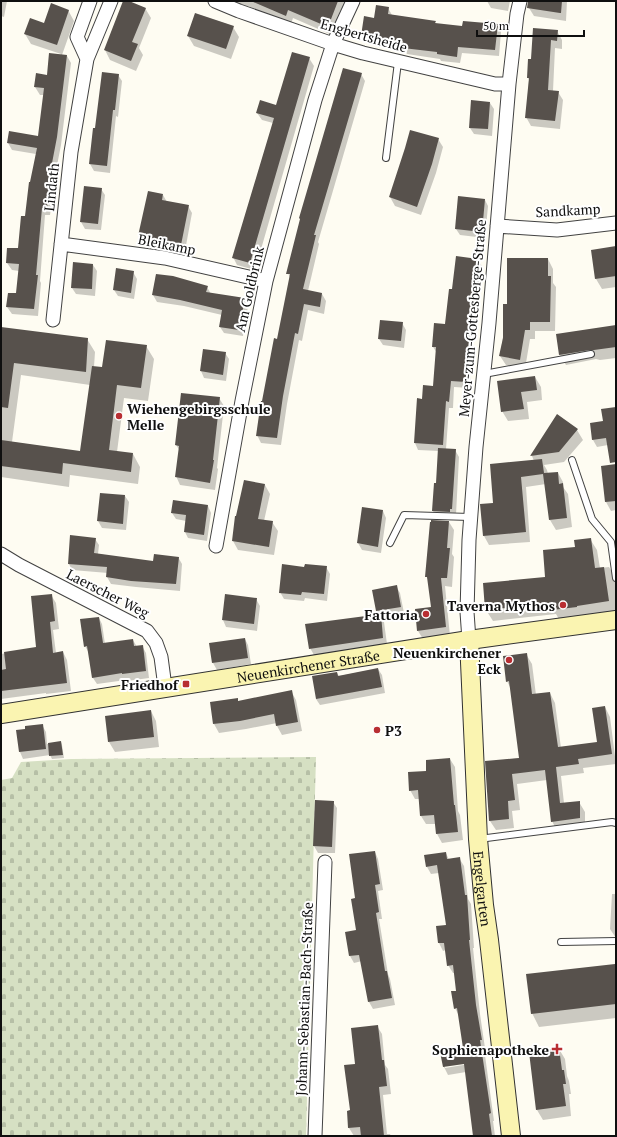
<svg xmlns="http://www.w3.org/2000/svg" width="617" height="1137" font-family="'PT Serif',serif">
<defs>
<pattern id="cemetery-stones" width="16" height="16" patternUnits="userSpaceOnUse"><rect width="16" height="16" fill="#d6e0c3"/><path d="M2 7V4a2 2 0 0 1 4 0v3zM10 15v-3a2 2 0 0 1 4 0v3z" fill="#b6bfa6"/></pattern>
</defs>
<rect width="100%" height="100%" fill="#fefcf2"/>
<path fill="url(#cemetery-stones)" d="M316,757l-10,379h-305v-356l11,-2 9,-16 50,-3z"/>
<path fill="#0003" fill-rule="evenodd" d="M1,1h6l-3,16 -3,-1z
M124,1h3l18,7 6,10 -12,30 4,7 -7,16 -26,-11 -5,-10z
M232,1h113l1,2 -14,32 -39,-17 -2,6 -43,-18 -1,1z
M487,1h23l-2,10 -17,-3z
M530,1h37l-1,20 -32,-5 -5,-8z
M388,8l4,7 43,7 1,2 27,3 34,-2 4,7 -2,24 -37,-3 -2,10 -19,-2 -1,-2 -33,-5 -4,-7 -37,-5 -4,-7 13,-16z
M68,10l6,11 -12,34 5,1 4,7 -10,82 -9,46 1,2 -3,22h-5l-5,66 1,2 -3,33 -26,-2 -5,-7 10,-13 2,-23 -7,-1 -5,-7 12,-13 7,-33 10,-63 -24,-4 -4,-7 31,-6 6,-42h-5l-5,-8 13,-11 13,-22 -30,-10 -6,-10z
M233,27l6,10 -8,22 -37,-13 -6,-10z
M557,31l5,9v9l-7,-1 -2,43 5,1 5,8 -3,29 -29,-3 -5,-9 3,-37 -1,-2 4,-18z
M309,58l5,8 -59,204 -18,-5 -4,-8 40,-134 -11,-3 -5,-7 19,-7z
M361,74l4,7 -47,161 1,2 -11,47 14,3 4,7 -2,13 -16,-4 -6,31 -3,-1 -12,64 -6,41 -20,-2 -4,-8 6,-33 15,-62 12,-62 -2,-5z
M118,75l4,6 -4,36 -2,-1 -6,57 -16,-2 -4,-7 4,-35h2z
M490,103l4,6 -2,27 -18,-2 -4,-6z
M438,139l5,8 -7,26 -15,42 -26,-9 -5,-9z
M101,189l4,6 -4,35 -16,-1 -4,-7z
M163,195l4,7 21,4 4,7 -7,38 -42,-9 -3,-6z
M485,200l3,6 -3,32 -25,-3 -4,-6z
M616,247v40l-14,2 -6,-10 -4,-28z
M548,259l5,10v14l3,4 -1,44h-20v8h-5l-5,30 -19,-4 -6,-9 8,-51z
M478,260l4,6 -4,31 1,3 -3,26h-3l-3,62 -16,-1 -1,21h-4l-3,41 9,1 4,7 -3,58 -19,3 -4,-7 2,-27h2l2,-33 -21,-1 -3,-7 3,-44 5,1 11,-13 3,-34 -4,-6 12,-22 7,-35z
M93,265l4,6 -2,25 -19,-2 -4,-6z
M133,272l4,7 -3,20 -16,-3 -4,-6z
M156,275l51,12 4,7 33,5 4,7 -5,30 -19,-3 -4,-6 2,-12 -38,-9 -27,-4 -4,-7z
M402,323l4,7 -2,18 -21,-3 -4,-6z
M616,326v32l-16,2 -4,-1 -30,6 -6,-10 -3,-20z
M1,328l86,11 8,13 -1,15 9,1 43,-22 8,13 -6,42 -24,-3 -7,54 16,2 7,13 -2,17 -68,-9 -1,12 -68,-10zM21,375l69,10 -9,67 -69,-10z
M204,350l21,3 4,6 -3,22 -22,-3 -3,-7z
M535,377l6,10 1,13 -15,2 2,17 -21,2 -6,-10z
M219,398l5,8 -7,62 1,1 -3,21 -35,-5 -4,-9 4,-25 -4,-6z
M616,408v42l-8,-5 -11,2 -4,-7 -2,-16 13,-2z
M558,415l19,15 6,10 -19,22 -20,3 3,5 1,4 10,-1 5,9v5l5,7 4,33 -16,3 -6,-10 -4,-36 -20,3 4,55 -41,3 -5,-9 10,-32 40,-43 -2,-5z
M616,465v45l-5,1 -5,-9 -4,-35z
M245,481l20,4 5,9 -6,27 8,1 6,9 -4,24 -36,-5 -5,-9 3,-24z
M125,496l4,6 -3,28 -24,-2 -4,-7z
M208,506l3,7 -4,28 -19,-3 -3,-6 1,-11 -10,-2 -4,-6z
M363,508l20,3 3,7 -5,35 -19,-3 -4,-7z
M449,522l5,8 -2,24 2,3 -2,30 -7,-1 5,50 -27,3 -5,-8 14,-23 -3,-27 -3,-5z
M95,539l4,6 -1,9 56,9 24,-6 4,7 -2,27 -44,-4 -25,-3 -4,-7 1,-4 -36,-3 -3,-6z
M590,539l7,11 3,18 9,-1 7,11v34l-56,9 -4,-7 -63,7 -7,-11 60,-32 30,-31z
M326,567l4,7 -3,27 -22,-3 -1,3 -20,-2 -4,-7 25,-24z
M396,586l4,7 4,20 -23,4 3,5 3,22 -73,11 -4,-7 69,-32 -2,-5z
M51,595l5,8 3,26 -6,1 3,23 7,-1 4,8 4,31 -25,3v-1l-45,6v-45l36,-6z
M256,599l4,7 -3,25 -31,-4 -3,-7z
M99,618l3,6 3,20 28,-4 4,7 5,-1 4,7 3,25 -22,3 -1,-1 -29,4 -4,-6 -4,-25 -4,-7z
M245,639l3,6 3,19 -34,6 -4,-7 -3,-19z
M526,654l6,10 4,31 14,-2 5,10 6,45 37,-5 7,-36 5,10 6,47 -33,4 1,5 -23,3 3,27 15,-1 6,10v16l-28,3 -5,-10 -5,-41 -30,4 3,26 -8,1 2,17 -18,2 -6,-9 -4,-59 34,-4 -9,-69 -4,-8z
M378,669l4,6 3,18 -65,12 -4,-6 21,-26 2,3z
M291,691l5,9 6,31 -20,4 -5,-9v-3l-31,6 -27,4 -5,-9 23,-25 1,3z
M151,711l5,10 3,26 -44,5 -6,-10z
M42,725l4,7 1,12 14,-2 1,3 2,13 -12,1 -2,-4 -27,4 -3,-7 -3,-21 10,-1z
M450,759l5,8 3,44 2,4 3,25 -21,3 -5,-9 -1,-10h-10l-5,-8 -1,-17h-5l-5,-9 17,-18z
M333,802l4,6 -2,45h-17l-4,-7z
M375,852l3,7 5,31 -5,1 4,28h-3l9,55 2,5 5,26 -22,4 -4,-7 -7,-41 -8,2 -4,-7 -4,-23 11,-2 -1,-32z
M446,853l3,7 10,-2 5,8 4,33 3,5 3,44h-1l7,66 5,34h-1l10,73h-1l2,15h-21l-8,-64 -18,3 -4,-8 -2,-14 22,-4 -5,-33 -4,-8 3,-17 -3,-18h-2l-5,-8 -2,-15 -3,1 -4,-8 8,-17 -8,-53 -8,1 -4,-7zM468,1062l1,2 -24,4v-2z
M612,894h4v44l-6,-9z
M615,965l1,2v51l-77,9 -7,-14z
M377,1026l5,8 3,31 3,4 3,25 -8,1 4,39h3l1,2h-29v-1l-8,1 -5,-8 7,-63z
M559,1049l6,10 2,17 2,5 2,13h-2l2,22 -28,4 -6,-10z"/>
<path fill="#57514c" d="M123,1h6l17,7 -14,34 6,2 -7,17 -27,-11z
M251,1h87l-10,26 -40,-17 -2,6z
M528,1h34l-1,12h-1l-33,-5z
M51,3l18,7 -12,35 -33,-11 6,-16 14,5z
M376,5l13,2 -1,7 48,7 -1,2 27,3 1,-5 35,3 -3,26 -37,-3 -1,10 -20,-3v-2l-34,-4v-7l-42,-5 3,-20 10,2z
M195,13l39,13 -8,23 -39,-13z
M533,28l25,2 -1,11 -6,-1 -3,50 11,1 -4,30 -30,-3 4,-40h-2l1,-19h3z
M292,52l18,5 -60,206 -18,-5 42,-140 -18,-5 4,-13 16,5z
M49,53l18,2 -10,82 -9,47h2l-3,24h-5l-6,67h2l-4,34 -28,-2 2,-14h8l3,-29 -13,-1 1,-15h11l3,-32h4l4,-34h1l7,-34 -30,-5 2,-12 29,5 6,-48 -10,-1 2,-14 11,2z
M343,68l19,5 -48,162h2l-13,54 19,4 -2,14 -16,-3 -6,30 -3,-1 -12,63 -6,42 -21,-2 5,-35h1l12,-63 3,1 13,-65h-4l14,-55 -1,-1z
M102,72l17,2 -4,36h-2l-6,56 -18,-2 4,-36h2z
M471,100l19,2 -2,27 -19,-1z
M410,130l29,8 -7,26 -15,43 -28,-10 16,-49z
M84,186l18,2 -4,36 -18,-2z
M148,191l15,3 -1,6 27,5 -8,40 -43,-9z
M458,196l27,3 -3,33 -27,-3z
M616,246v30l-21,3 -4,-29z
M456,256l22,3 -4,33h2l-3,28h-3l-4,62 -15,-1 -2,21 -3,-1 -3,44 -29,-2 3,-45 5,1 1,-14 10,1 3,-39h-4l2,-24 11,1 4,-35h3z
M507,258h41v18h3l-1,46h-20v8h-5l-5,30 -21,-4 4,-18v-34h4z
M73,262l20,2 -1,25 -21,-1z
M116,268l18,3 -3,22 -18,-3z
M156,274l17,2 35,10 -2,6 39,6 -6,32 -20,-3 3,-17 -42,-10 -28,-5z
M380,320l23,2 -2,19 -23,-2z
M616,325v22l-22,3h-4l-31,5 -3,-21z
M1,327l87,11 -2,34 -72,-9 -6,45 -7,-1z
M106,340l41,5 -6,43 -24,-3 -8,65 24,3 -2,19 -68,-9 -1,11 -61,-8v-26l79,11 12,-85 10,1z
M203,349l23,3 -3,23 -23,-4z
M535,376l2,14 -16,2 3,17 -23,3 -4,-31z
M181,393l39,4 -7,63h1l-4,23 -35,-6 4,-31 -4,-1z
M616,407v55l-6,1 -4,-25 -14,2 -2,-17 13,-2 -2,-12z
M557,414l21,15 -19,23 -29,4z
M438,448l18,1 -4,60h-2v3l-18,-1 2,-28h2z
M542,459l2,14 14,-1 1,12 4,-1 4,35 -18,2 -6,-46 -22,3 5,55 -43,4 -3,-32 13,-1 -3,-39z
M616,464v37l-11,1 -4,-36z
M244,480l21,4 -7,35 15,2 -4,26 -37,-6 3,-25h1z
M100,493l25,2 -2,29 -26,-3z
M173,500l35,5 -4,30 -20,-3 2,-17 -15,-2z
M362,507l21,3 -5,37 -21,-4z
M431,520l18,1 -2,27h3l-3,30h-6l5,49 -29,4 -2,-22 16,-2 -4,-30h-2l5,-55h1z
M70,535l26,3 -2,15 59,8 1,-7 25,3 -3,27 -45,-3 -25,-4 1,-10 -39,-3z
M591,538l4,30 9,-1 5,34 -32,5v1l-25,3v-7l-67,7 -2,-27 62,-6 -2,-27 32,-3 -1,-7z
M282,564l22,3 1,-3 22,2 -3,28 -22,-2 -1,3 -22,-2z
M397,585l4,22 -25,4 -4,-21z
M52,594l3,27 -5,1 3,31 10,-2 4,32 -66,8v-21l5,-1 -2,-17 32,-5 -5,-51z
M225,594l32,4 -3,26 -32,-4z
M381,614l2,24 -74,11 -4,-25z
M99,617l4,26 30,-4 1,7 9,-1 3,26 -24,3v-1l-30,5 -5,-32 -3,1 -4,-28z
M245,638l3,20 -36,5 -3,-20z
M527,653l5,41 18,-2 8,55 39,-5 -5,-34 13,-2 7,48 -34,5 1,5 -23,3 4,36 20,-2v17l-29,4 -6,-52 -33,4 3,26 -7,1 1,18 -20,2 -4,-60 34,-3 -10,-77 -3,1 -3,-26z
M378,668l4,19 -66,12 -4,-23 25,-4 1,4z
M292,690l6,32 -22,4 -2,-12 -34,7 -27,3 -3,-22 28,-4v3z
M151,710l3,27 -46,5 -3,-26z
M43,724l3,25 -27,3 -3,-22 9,-1v-3z
M61,741l2,14 -14,1 -1,-13z
M450,758l4,47h1l3,27 -22,2 -2,-19 -14,1 -2,-26 -9,1 -1,-19 18,-1v-11z
M315,800l19,1 -2,46 -19,-1z
M375,851l5,33 -5,1 4,27 -3,1 9,58h2l5,27 -24,4 -9,-47 -10,1 -4,-24 11,-2 -5,-31 4,-1 -6,-44z
M446,852l1,7 13,-2 5,38h2l3,45h-1l7,65 6,35h-2l11,73 -2,1 3,22h-19l-9,-72 -21,3 -3,-15 23,-4 -6,-40 -3,1 -3,-18h5l-3,-26 -6,1 -3,-23h-6l-2,-17 10,-1 -9,-60 -11,2 -2,-12z
M615,964l1,40 -85,10 -5,-40z
M378,1025l4,35h2l3,26 -8,1 5,49h-23l-1,-9 -12,1 -1,-17 3,-1 -6,-45 11,-1 -4,-36z
M559,1048l3,22h2l2,14h-3l3,22 -30,4 -7,-58z"/>
<g fill="none" stroke-linecap="round" stroke-linejoin="round">
<g stroke="#424242" stroke-width="8">
<path id="lane" d="M386,158l12,-96
M484,374l107,-20
M572,460l20,59 19,23 5,36
M390,543l14,-28 66,2
M479,839l133,-17 4,1
M561,942l55,-1"/>
</g>
<g stroke="#424242" stroke-width="15">
<path id="street" d="M215,1l24,10 94,33 30,9 132,31h14
M87,59l24,-58
M497,226l60,4 59,-7
M61,244l104,14 101,23
M53,320l18,-168 16,-93 -10,-22 13,-36
M216,546l26,-145 24,-120 49,-181 18,-56 20,-43
M1,554l18,11 128,66 9,12 5,14 4,30
M469,640l-2,-28 2,-72 7,-93 13,-124 20,-239 8,-70 3,-13
M315,1136l10,-274"/>
</g>
<g stroke="#313131" stroke-width="20">
<g id="secondary">
<path id="s1" d="M469,640l9,199 6,66 5,35 22,196"/>
<path id="s2" d="M1,714l468,-74 147,-20"/>
</g>
</g>
<use href="#lane" stroke="#fff" stroke-width="6"/>
<use href="#street" stroke="#fff" stroke-width="13"/>
<use href="#secondary" stroke="#faf4b1" stroke-width="18"/>
</g>
<g fill="#b82e32" stroke="#fff" stroke-width="1.5">
<circle cx="119" cy="416" r="4"/>
<circle cx="563" cy="605" r="4"/>
<circle cx="426" cy="614" r="4"/>
<circle cx="509" cy="660" r="4"/>
<rect x="182" y="680" width="8" height="8" rx="2"/>
<circle cx="377" cy="730" r="4"/>
<path d="M555 1043h4v4h4v4h-4v4h-4v-4h-4v-4h4z"/>
</g>
<g text-anchor="middle" dominant-baseline="central" stroke-width="4" stroke-linejoin="round" paint-order="stroke">
<g font-size="14" fill="#0f0f0f" stroke="#fff">
<text transform="translate(364 35) rotate(16)">Engbertsheide</text>
<text transform="translate(51 187) rotate(-84)">Lindath</text>
<text transform="translate(568 210) rotate(-3)">Sandkamp</text>
<text transform="translate(167 244) rotate(11)">Bleikamp</text>
<text transform="translate(249 289) rotate(-77)">Am Goldbrink</text>
<text transform="translate(472 318) rotate(-85)">Meyer-zum-Gottesberge-Straße</text>
<text transform="translate(108 593) rotate(27)">Laerscher Weg</text>
<text stroke="none"><textPath href="#s2" startOffset="311">Neuenkirchener Straße</textPath></text>
<text stroke="none"><textPath href="#s1" startOffset="249">Engelgarten</textPath></text>
<text transform="translate(304 999) rotate(-88)">Johann-Sebastian-Bach-Straße</text>
</g>
<g font-size="14" font-weight="bold" fill="#0f0f0f" stroke="#fff" text-anchor="end">
<text x="127" y="408" text-anchor="start">Wiehengebirgsschule<tspan x="127" dy="16">Melle</tspan></text>
<text x="555" y="605">Taverna Mythos</text>
<text x="418" y="614">Fattoria</text>
<text x="501" y="652">Neuenkirchener<tspan x="501" dy="16">Eck</tspan></text>
<text x="178" y="684">Friedhof</text>
<text x="385" y="730" text-anchor="start">P3</text>
<text x="549" y="1049">Sophienapotheke</text>
</g>
</g>
<rect width="617" height="1137" fill="none" stroke="#0f0f0f" stroke-width="4"/>
<path d="M477 30v6h107v-6" fill="none" stroke="#0f0f0f" stroke-width="2"/>
<text x="483" y="30" font-size="12" fill="#0f0f0f" stroke="#ffffff" stroke-width="3" paint-order="stroke">50 m</text>
</svg>
